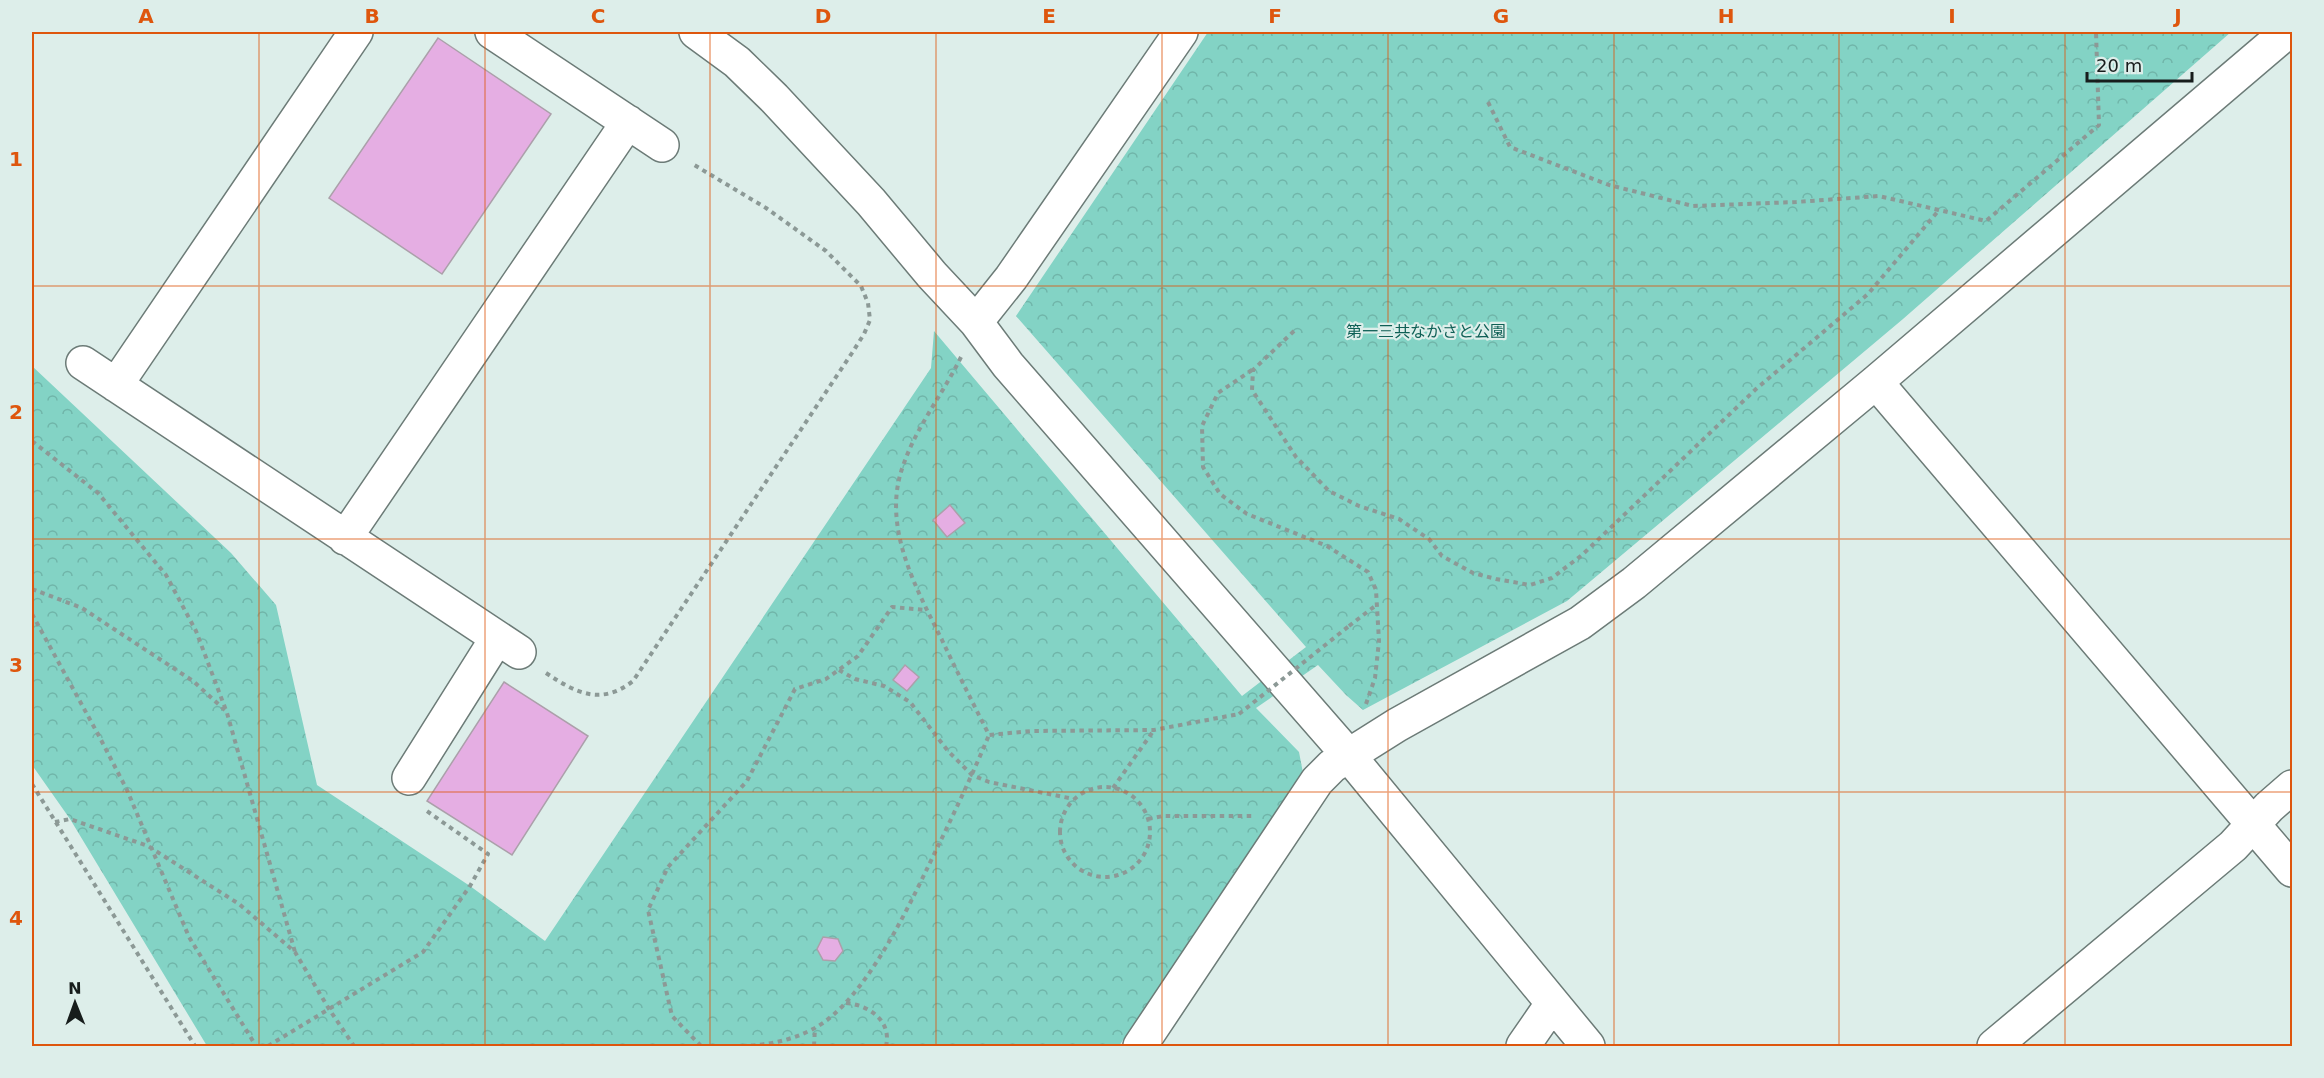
<svg xmlns="http://www.w3.org/2000/svg" width="2324" height="1078" font-family="'DejaVu Sans','Noto Sans JP',sans-serif">
<defs>
<pattern id="forest-crowns" width="20" height="18" patternUnits="userSpaceOnUse" patternTransform="scale(1.5)"><rect width="20" height="18" fill="#83d3c5"/><path d="M2 6a3 3 0 1 1 6 0M12 15a3 3 0 1 1 6 0" fill="none" stroke="#70b5a9"/></pattern>
</defs>
<rect width="100%" height="100%" fill="#ddeeea"/>
<path fill="url(#forest-crowns)" d="M1208,32h1023l-328,287 -336,282 -204,109 -17,-15 -28,-30 -62,43 43,44 4,21 -184,273h-912l-137,-227 -38,-54v-399l199,187 45,52 41,180 153,101 75,55 386,-573 3,-37 308,365 64,-49 -290,-331z"/>
<path fill="#e5aee3" stroke="#aba0aa" stroke-width="1.5" d="M438,38l113,76 -109,160 -113,-76z
M950,505l15,18 -18,14 -14,-17z
M905,665l14,12 -12,14 -14,-11z
M504,682l84,54 -76,119 -85,-54z
M823,937l15,2 5,12 -8,10 -12,-1 -6,-11z"/>
<g fill="none" stroke-linecap="round" stroke-linejoin="round">
<g stroke="#6c7b77" stroke-width="36">
<path id="minor" d="M492,32l170,113
M696,32l41,30 37,36 97,104 61,73 44,47 32,43 342,392 238,289
M976,322l35,-44 170,-246
M83,363l436,289
M1876,382l416,488
M116,385l240,-353
M345,538l283,-416
M409,778l88,-140
M1140,1046l177,-265 15,-15 65,-41 183,-102 54,-40 242,-201 411,-350
M1523,1046l29,-42
M1994,1046l239,-200 36,-39 23,-20"/>
</g>
<path stroke="#8c9996" stroke-width="4" stroke-dasharray="4.5 4.5" stroke-linecap="butt" d="M1488,102l22,45 99,38 84,21 103,-4 83,-6 107,25 113,-96 -3,-93
M1294,331l-41,39 -1,20 44,67 33,34 30,15 40,13 30,20 13,17 31,17 23,6 34,6 22,-7 30,-23 174,-166 112,-95 71,-84
M961,357c-18,37 -45,70 -58,109 -22,60 13,122 39,174 15,32 31,63 47,95l43,-4 122,-1 85,-16
M1252,370l-34,23 -16,33 1,41 17,27 27,20 80,32 41,26 8,18 3,51 -4,37 -9,26
M32,441l66,52 68,82 30,56 31,82 68,239
M32,589l50,19 111,73 34,31
M32,614l67,122 28,54 62,147 67,109
M1349,626l26,-20
M839,670l16,9 29,7 26,16 38,49 24,24 17,7 85,17
M546,673c30,20 55,33 87,8l219,-328 12,-19 6,-14 -2,-17 -7,-17 -35,-35 -60,-43 -75,-45
M32,784l163,262
M1060 832a45 45 0 1 1 90 0a45 45 0 1 1-90 0Z
M1113,788l41,-58
M1148,819l15,-3h89
M55,822l15,-3 78,27 91,58 56,48 34,57 25,37
M846,1003c23,2 46,18 40,43
M268,1046l155,-94 47,-66 18,-32 -64,-45
M701,1046l-29,-30 -24,-106 20,-43 79,-86 48,-92 31,-10 32,-23 34,-49 33,3
M742,1046c25,-1 48,-5 71,-17 55,-29 100,-132 127,-187 17,-35 34,-71 49,-107
M814,1046l1,-18"/>
<use href="#minor" stroke="#fff" stroke-width="33"/>
<path stroke="#8c9996" stroke-width="4" stroke-dasharray="4.5 4.5" stroke-linecap="butt" d="M1239,714l110,-88"/>
</g>
<path fill="none" stroke="#de560d" stroke-width="1.5" stroke-opacity="0.55" d="M259,32v1014M485,32v1014M710,32v1014M936,32v1014M1162,32v1014M1388,32v1014M1614,32v1014M1839,32v1014M2065,32v1014M32,286h2260M32,539h2260M32,792h2260"/>
<g text-anchor="middle" dominant-baseline="central" stroke-width="4.5" stroke-linejoin="round" paint-order="stroke">
<g font-size="16" fill="#0f6056" stroke="#ddeeea">
<text x="1426" y="331">第一三共なかさと公園</text>
</g>
</g>
<rect width="2324" height="1078" fill="none" stroke="#ddeeea" stroke-width="66"/>
<g transform="translate(75 1003) rotate(359)" stroke="#ddeeea" stroke-width="4.5" paint-order="stroke">
<path d="M0-4.5L10 22L0 15L-10 22Z" fill="#171d1c"/>
<text y="-9" font-size="16" font-weight="bold" text-anchor="middle" fill="#171d1c">N</text>
</g>
<path d="M2087 72v9h105v-9" fill="none" stroke="#171d1c" stroke-width="3"/>
<text x="2096" y="72" font-size="18" fill="#171d1c" stroke="#ddeeea" stroke-width="4.5" paint-order="stroke">20 m</text>
<rect x="33" y="33" width="2258" height="1012" fill="none" stroke="#de560d" stroke-width="2"/>
<g font-size="20" text-anchor="middle" font-weight="bold" fill="#de560d">
<text x="146" y="23">A</text>
<text x="372" y="23">B</text>
<text x="598" y="23">C</text>
<text x="823" y="23">D</text>
<text x="1049" y="23">E</text>
<text x="1275" y="23">F</text>
<text x="1501" y="23">G</text>
<text x="1726" y="23">H</text>
<text x="1952" y="23">I</text>
<text x="2178" y="23">J</text>
<text x="16" y="166">1</text>
<text x="16" y="419">2</text>
<text x="16" y="672">3</text>
<text x="16" y="925">4</text>
</g>
</svg>
